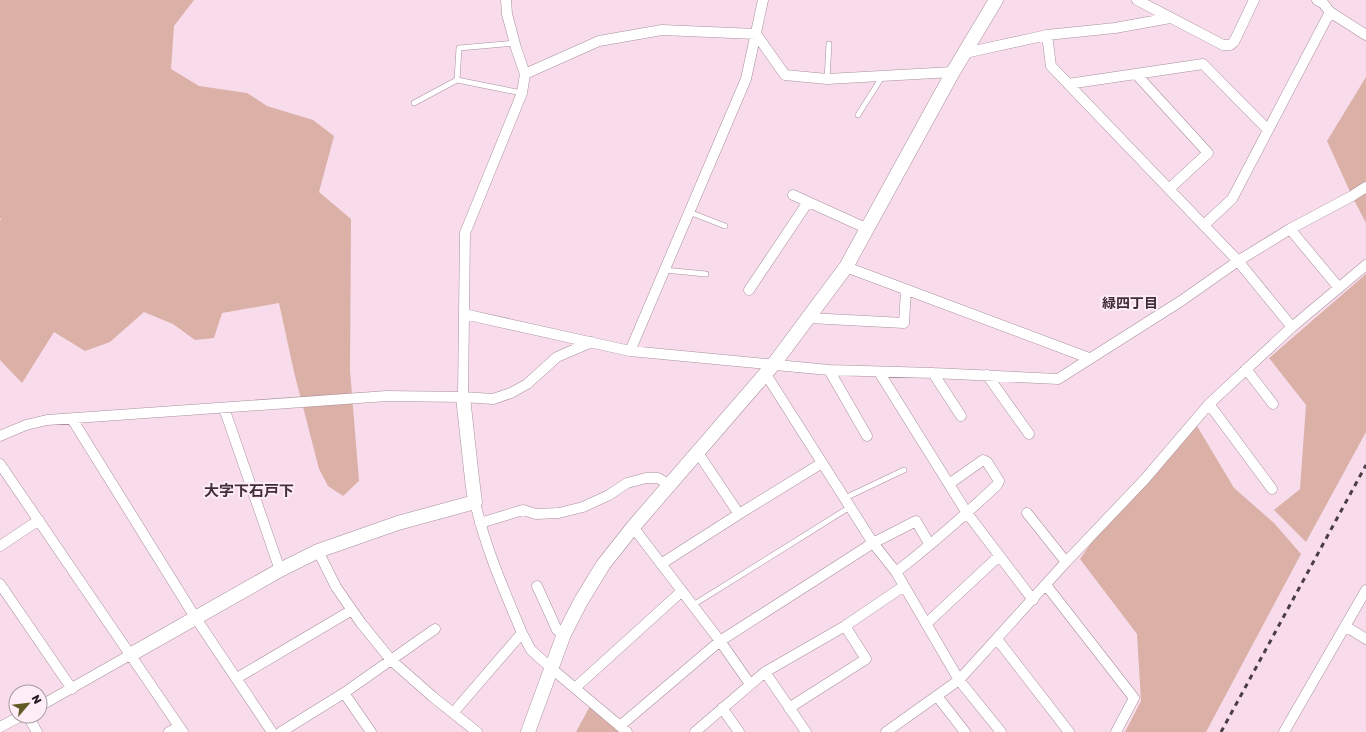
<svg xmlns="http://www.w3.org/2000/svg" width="1366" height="732" font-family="'Golos Text','Noto Sans JP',sans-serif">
<rect width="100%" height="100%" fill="#f8dcec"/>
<path fill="#dab0a7" d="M0,0h194l-20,26 -3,43 28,17 48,7 20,13 46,14 21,16 -15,56 32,27 -1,151 9,111 -16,15 -15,-10 -9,-17 -25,-97 -15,-69 -57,10 -8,25 -19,2 -22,-16 -29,-12 -34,30 -25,9 -31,-19 -32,51 -22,-23v-139l1,-2 -1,-1z
M1366,77v146l-14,-27 -25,-55z
M1366,274v158l-60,110 -32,-32 26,-21 6,-84 -37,-47z
M1197,426l37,62 40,35 27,31 -95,178h-81l16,-31 -4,-67 -57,-75 30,-43z
M590,706l30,26h-44z"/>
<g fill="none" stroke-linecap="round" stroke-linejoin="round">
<g stroke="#a9909e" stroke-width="6">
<path id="lane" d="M515,43l-56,5 -2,32 65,13
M827,79l2,-35
M414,103l43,-23
M858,115l24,-38
M689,212l36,14
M664,270l42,4
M845,498l59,-28
M693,605l157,-98"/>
</g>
<g stroke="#a9909e" stroke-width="11">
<path id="street" d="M1137,0l86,45h7l4,-3 20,-42
M1317,0l6,3 7,9 36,23
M1047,35l4,31 187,195 54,66
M965,53l82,-18 68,-7 55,-10
M525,74l74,-33 63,-11 94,4 29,41 42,4 126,-7
M1136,74l72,79 -39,36
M1068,84l135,-20 65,66
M793,195l75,34
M1204,225l28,-26 98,-187
M1290,229l49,59
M846,267l243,91
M749,290l59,-88
M464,314l166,37 199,19 104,3 125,6 123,-78 57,-40 52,-32 62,-33 14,-9
M809,318l95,5 2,-33
M630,351l116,-272 17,-79
M1246,369l27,35
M829,370l38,66
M879,372l88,141 66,87
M765,373l108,170 23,29 63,108 42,52
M933,373l28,43
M987,375l42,59
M463,397l2,-164 57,-140 3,-19 -9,-26 -9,-34 -1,-14
M1209,404l63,85
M224,408l56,162
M72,419l123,198 77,115
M0,436l26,-11 21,-5 340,-24 76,1 30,2 18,-6 16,-9 30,-27 35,-15
M698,453l41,61 83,-51
M0,464l183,268
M475,502c10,45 29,88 47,131
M1027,513l39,49
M480,523l43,-13 13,4 23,-1 24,-6 26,-12 18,-12 19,-5h12l12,7
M633,527l87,114 30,43
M0,546l39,-26
M318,551l18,36 25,36 30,37 42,37 44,35
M661,564l78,-50
M896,572c35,-27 68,-56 101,-87l2,-4 -12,-19 -4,-2 -34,24
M0,584l72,105
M1046,585l88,113 -18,34
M537,586l20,44 7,4
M926,624l73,-68
M1345,626l21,13
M997,639l72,93
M765,672l41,60
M237,678l115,-68
M575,688l107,-97
M344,693l27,39
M937,696l28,36
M40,706l90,-51
M722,708l17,24
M789,708l77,-49 -21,-33
M453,713l69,-80 9,17 20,18 76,64
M28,716l9,16
M620,726l100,-85 153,-98 43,-22 14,24
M0,727l21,-11
M169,732l10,-5
M281,732l63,-39 91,-64
M695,732l70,-60 80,-46 59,-40
M886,732l73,-52 107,-118 79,-83 64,-75 83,-77 74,-62
M1284,732l82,-142"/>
</g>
<g stroke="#a9909e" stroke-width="15">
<path id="secondary" d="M130,655l150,-85 38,-19 80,-28 77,-21 -3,-23 -9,-82
M528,732l36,-98 17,-33 22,-36 30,-38 140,-162 73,-98 107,-195 43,-72"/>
</g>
<use href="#lane" stroke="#fff" stroke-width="5"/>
<use href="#street" stroke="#fff" stroke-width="10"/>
<use href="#secondary" stroke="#fff" stroke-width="14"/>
<path stroke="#4a3d44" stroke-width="3" stroke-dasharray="5 5" stroke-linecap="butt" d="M1221,732l145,-267"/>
</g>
<g text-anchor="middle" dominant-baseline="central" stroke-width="4" stroke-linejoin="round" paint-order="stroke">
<g font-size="14" font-weight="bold" fill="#412d39" stroke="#feedf6">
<text x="1130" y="302">緑四丁目</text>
</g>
<g font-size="15" font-weight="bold" fill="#412d39" stroke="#feedf6">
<text x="249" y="490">大字下石戸下</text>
</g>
</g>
<g transform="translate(28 704) rotate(62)"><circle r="19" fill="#feedf6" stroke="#a89aa1"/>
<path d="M0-3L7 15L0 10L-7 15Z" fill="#615a27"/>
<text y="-6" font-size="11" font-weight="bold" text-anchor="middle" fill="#271d22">N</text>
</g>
</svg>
